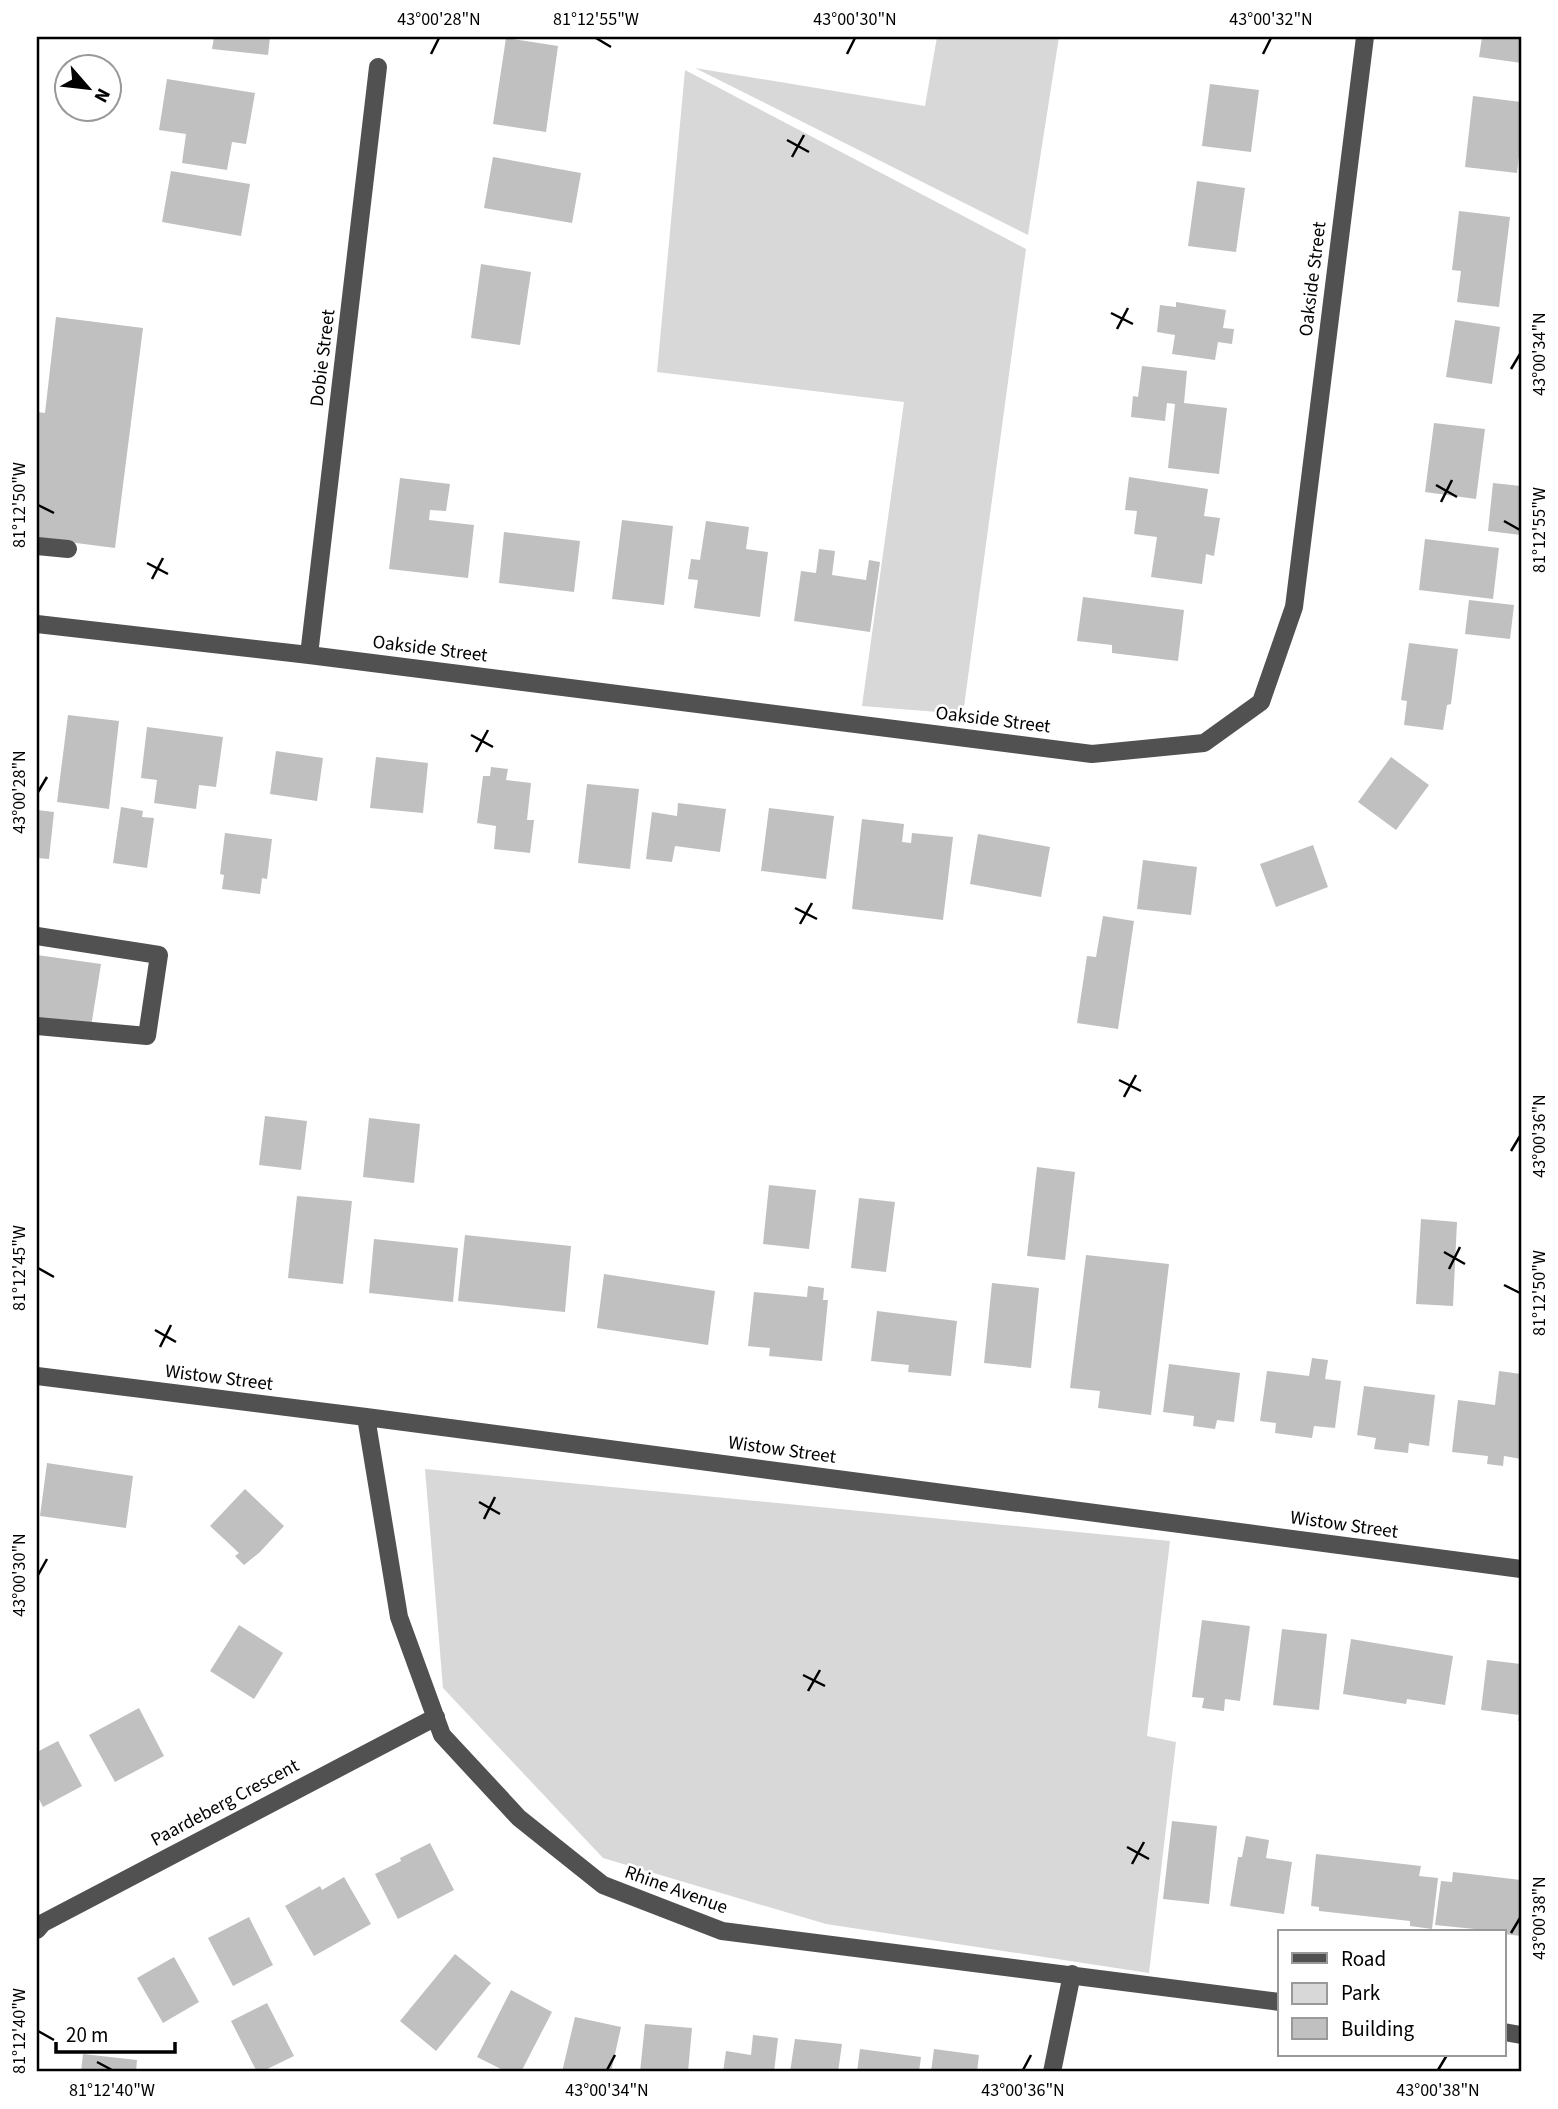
<svg xmlns="http://www.w3.org/2000/svg" width="1558" height="2109" font-family="'Source Sans 3',sans-serif">
<rect width="100%" height="100%" fill="#fff"/>
<path fill="#d8d8d8" d="M937,37h122l-31,198 -333,-167 230,38z
M685,70l341,179 -63,465 -101,-8 42,-304 -247,-30z
M425,1469l745,72 -23,195 29,6 -27,231 -323,-49 -223,-66 -160,-170z"/>
<path fill="#c0c0c0" d="M214,37h56l-2,18 -56,-6z
M1482,37h39v26l-42,-6z
M506,38l52,8 -12,86 -53,-8z
M167,79l88,14 -9,51 -14,-2 -5,28 -45,-7 4,-29 -27,-4z
M1210,84l49,6 -8,62 -49,-6z
M1473,96l48,6v36l-4,35 -52,-6z
M493,157l88,16 -9,50 -88,-15z
M171,171l79,13 -9,52 -79,-14z
M1197,181l48,7 -9,64 -48,-6z
M1459,211l51,6 -11,90 -42,-5 4,-31 -9,-1z
M481,264l50,8 -11,73 -49,-7z
M1176,302l50,8 -3,18 11,1 -2,15 -14,-2 -3,18 -43,-6 3,-19 -18,-3 3,-27 16,2z
M56,317l87,11 -28,220 -78,-10v-126l8,1z
M1455,320l45,7 -8,57 -46,-7z
M1142,366l45,5 -3,32 43,5 -8,66 -51,-6 7,-64 -8,-1 -2,18 -34,-4 2,-21 5,1z
M1434,423l51,6 -9,70 -51,-7z
M1129,477l79,12 -4,27 16,2 -6,38 -8,-2 -4,30 -51,-7 6,-40 -23,-3 3,-23 -12,-1z
M400,478l50,6 -4,27 -16,-1 -1,10 45,5 -6,53 -79,-9z
M1493,483l28,3v49l-33,-4z
M622,520l51,6 -9,79 -52,-6z
M706,521l43,6 -3,22 22,3 -8,65 -66,-9 4,-28 -10,-1 3,-20 9,1z
M504,532l76,9 -6,51 -75,-9z
M1425,539l74,9 -6,51 -74,-9z
M819,549l16,2 -3,24 34,5 3,-20 11,2 -10,70 -76,-11 7,-50 15,2z
M1083,597l101,13 -6,51 -66,-8v-8l-35,-4z
M1469,600l45,5 -4,34 -45,-5z
M1409,643l49,6 -7,55 -4,1 -4,25 -39,-5 3,-24 -6,-1z
M68,715l51,6 -10,88 -52,-7z
M147,727l76,10 -7,50 -17,-2 -3,24 -42,-6 3,-23 -16,-2z
M276,751l47,7 -6,43 -47,-7z
M376,757l52,6 -5,50 -53,-5z
M1391,757l38,28 -33,45 -38,-28z
M491,767l17,2 -2,11 25,3 -4,37h7l-4,33 -36,-4 2,-23 -19,-3 6,-47h7z
M587,784l52,5 -9,80 -52,-6z
M678,803l48,6 -6,43 -45,-6 -3,16 -26,-3 6,-47 25,4z
M121,807l22,4 -1,6 12,1 -7,50 -34,-5z
M769,808l65,8 -8,63 -65,-8z
M37,810l17,2 -5,47 -12,-1z
M862,819l42,5 -2,18 9,1 1,-10 41,4 -10,83 -91,-11z
M225,833l47,6 -5,40 -5,-1 -2,16 -38,-5 2,-14 -4,-1z
M978,834l72,13 -9,50 -71,-13z
M1313,845l15,42 -52,20 -16,-43z
M1143,860l54,7 -6,48 -54,-6z
M1103,916l31,5 -16,108 -41,-6 10,-67 9,1z
M37,955l64,9 -10,63 -54,-7z
M265,1116l42,5 -6,49 -42,-5z
M369,1118l51,6 -6,59 -51,-6z
M1037,1167l38,5 -10,88 -38,-4z
M769,1185l47,5 -7,59 -46,-5z
M297,1196l55,5 -9,83 -55,-6z
M859,1198l36,4 -9,70 -35,-4z
M1421,1219l36,3 -4,84 -37,-2z
M465,1235l106,11 -6,66 -107,-11z
M374,1239l84,9 -5,54 -84,-9z
M1086,1255l83,9 -18,151 -53,-7 2,-17 -30,-3z
M604,1274l111,17 -7,54 -111,-17z
M992,1283l47,5 -8,80 -47,-5z
M808,1286l16,2 -1,12h5l-6,61 -53,-5 1,-8 -22,-2 6,-54 53,5z
M877,1311l80,10 -6,55 -43,-4 1,-7 -38,-4z
M1312,1358l16,2 -3,19 16,2 -6,47 -21,-2 -2,12 -37,-5 1,-10 -16,-2 7,-50 42,5z
M1169,1364l71,9 -6,49 -17,-2 -2,9 -22,-3 1,-10 -31,-4z
M1499,1371l22,3v85l-17,-3 -1,10 -16,-2 1,-8 -36,-4 6,-52 37,5z
M1364,1386l71,9 -6,51 -20,-3 -1,10 -34,-4 2,-11 -19,-3z
M47,1463l86,13 -7,52 -86,-12z
M245,1489l39,37 -24,26 -16,13 -9,-9 4,-3 -29,-27z
M1202,1620l48,6 -10,75 -15,-2 -1,12 -22,-3 2,-10 -12,-1z
M239,1625l44,28 -29,46 -44,-28z
M1282,1629l45,5 -8,76 -46,-5z
M1351,1639l102,17 -8,49 -38,-6 -1,5 -63,-10z
M1487,1660l34,4v57h-3l1,-6 -38,-5z
M139,1708l25,48 -49,26 -26,-47z
M58,1741l24,45 -39,21 -6,-12v-43z
M1172,1821l45,5 -8,78 -46,-5z
M1246,1836l23,4 -3,18 26,4 -8,52 -54,-8 8,-49h4z
M430,1843l24,47 -56,29 -23,-45 26,-13 -1,-3z
M1316,1854l105,12 -2,10 19,2 -6,51 -22,-3v-5l-91,-10v-4l-8,-1z
M1453,1872l68,8v56l-17,-2v-2l-69,-7 6,-44 11,1z
M344,1877l27,47 -57,32 -29,-50 35,-20 2,4z
M249,1917l24,48 -40,21 -25,-48z
M455,1954l36,29 -55,68 -36,-30z
M174,1957l25,45 -36,21 -26,-45z
M511,1990l41,22 -31,60h-14l-30,-15z
M267,2003l27,53 -33,16h-4l-26,-51z
M575,2017l46,10 -10,45h-49z
M645,2024l47,4 -4,44h-48z
M753,2035l25,3 -4,34h-51l3,-21 25,4z
M795,2039l47,5 -4,28h-48z
M860,2049l61,8 -2,15h-62z
M934,2049l45,6 -2,17h-46z
M83,2054l54,6 -1,12h-55z"/>
<g fill="none" stroke-linecap="round" stroke-linejoin="round">
<path stroke="#515151" stroke-width="18" d="M37,546l31,3
M37,624l272,31 783,99 112,-11 57,-41 33,-95 71,-570
M309,655l69,-588
M37,936l122,19 -12,81 -110,-10
M37,1376l329,41 1155,152
M366,1417l33,200 43,118 77,83 84,67 119,46 558,71
M37,1930l6,-7 393,-206
M1504,2032l17,3
M1052,2072l20,-98"/>
</g>
<path fill="none" stroke="#000" stroke-width="2.5" d="M596,38l15,9M431,54l8,-16M847,54l8,-16M1263,54l8,-16M787,140l22,12M792,157l12,-22M1111,313l22,11M1117,329l11,-21M1511,369l9,-15M1436,485l21,12M1441,502l11,-22M38,505l16,8M1504,521l16,9M147,563l21,11M152,579l11,-21M471,735l22,12M476,752l12,-22M38,792l9,-15M795,908l22,11M800,924l12,-21M1119,1080l22,11M1124,1097l12,-22M1511,1151l9,-15M1444,1252l21,12M38,1268l16,9M1449,1269l11,-22M1504,1285l16,8M155,1330l21,12M160,1347l11,-22M479,1502l21,12M484,1519l11,-22M38,1575l9,-16M803,1675l22,11M808,1691l12,-21M1127,1847l22,12M1132,1864l12,-22M1511,1933l9,-15M38,2031l16,9M97,2062l15,8M607,2070l8,-15M1023,2070l8,-15M1438,2070l9,-15"/>
<g text-anchor="middle" dominant-baseline="central" stroke-width="5" stroke-linejoin="round" paint-order="stroke">
<g font-size="19" fill="#000" stroke="#fff">
<text transform="translate(1313 279) rotate(-83)">Oakside Street</text>
<text transform="translate(323 358) rotate(-83)">Dobie Street</text>
<text transform="translate(430 649) rotate(7)">Oakside Street</text>
<text transform="translate(993 720) rotate(7)">Oakside Street</text>
<text transform="translate(219 1378) rotate(7)">Wistow Street</text>
<text transform="translate(782 1450) rotate(8)">Wistow Street</text>
<text transform="translate(1344 1525) rotate(8)">Wistow Street</text>
<text transform="translate(225 1803) rotate(-28)">Paardeberg Crescent</text>
<text transform="translate(676 1890) rotate(20)">Rhine Avenue</text>
</g>
</g>
<rect width="1558" height="2109" fill="none" stroke="#ffffff" stroke-width="77"/>
<rect x="1278" y="1930" width="228" height="126" fill="#ffffff" stroke="#999999" stroke-width="2"/>
<rect x="1292" y="1953" width="35" height="10" fill="#515151" stroke="#999999" stroke-width="2"/>
<text x="1341" y="1966" font-size="21" fill="#000000">Road</text>
<rect x="1292" y="1983" width="35" height="21" fill="#d8d8d8" stroke="#999999" stroke-width="2"/>
<text x="1341" y="2000" font-size="21" fill="#000000">Park</text>
<rect x="1292" y="2018" width="35" height="21" fill="#c0c0c0" stroke="#999999" stroke-width="2"/>
<text x="1341" y="2036" font-size="21" fill="#000000">Building</text>
<g transform="translate(88 88) rotate(118)"><circle r="33" fill="#ffffff" stroke="#999999" stroke-width="2"/>
<path d="M0-5L12 26L0 18L-12 26Z" fill="#000000"/>
<text y="-10" font-size="19" font-weight="bold" text-anchor="middle" fill="#000000">N</text>
</g>
<path d="M56 2042v10h119v-10" fill="none" stroke="#000000" stroke-width="3.5"/>
<text x="66" y="2042" font-size="21" fill="#000000" stroke="#ffffff" stroke-width="5" paint-order="stroke">20 m</text>
<rect x="38" y="38" width="1482" height="2032" fill="none" stroke="#000" stroke-width="2.5"/>
<g font-size="18" text-anchor="middle" fill="#000">
<text x="439" y="25">43°00'28"N</text>
<text x="596" y="25">81°12'55"W</text>
<text x="855" y="25">43°00'30"N</text>
<text x="1271" y="25">43°00'32"N</text>
<text transform="translate(1539 354) rotate(-90)" y="6">43°00'34"N</text>
<text transform="translate(19 505) rotate(-90)" y="6">81°12'50"W</text>
<text transform="translate(1539 530) rotate(-90)" y="6">81°12'55"W</text>
<text transform="translate(19 792) rotate(-90)" y="6">43°00'28"N</text>
<text transform="translate(1539 1136) rotate(-90)" y="6">43°00'36"N</text>
<text transform="translate(19 1268) rotate(-90)" y="6">81°12'45"W</text>
<text transform="translate(1539 1293) rotate(-90)" y="6">81°12'50"W</text>
<text transform="translate(19 1575) rotate(-90)" y="6">43°00'30"N</text>
<text transform="translate(1539 1918) rotate(-90)" y="6">43°00'38"N</text>
<text transform="translate(19 2031) rotate(-90)" y="6">81°12'40"W</text>
<text x="112" y="2096">81°12'40"W</text>
<text x="607" y="2096">43°00'34"N</text>
<text x="1023" y="2096">43°00'36"N</text>
<text x="1438" y="2096">43°00'38"N</text>
</g>
</svg>
